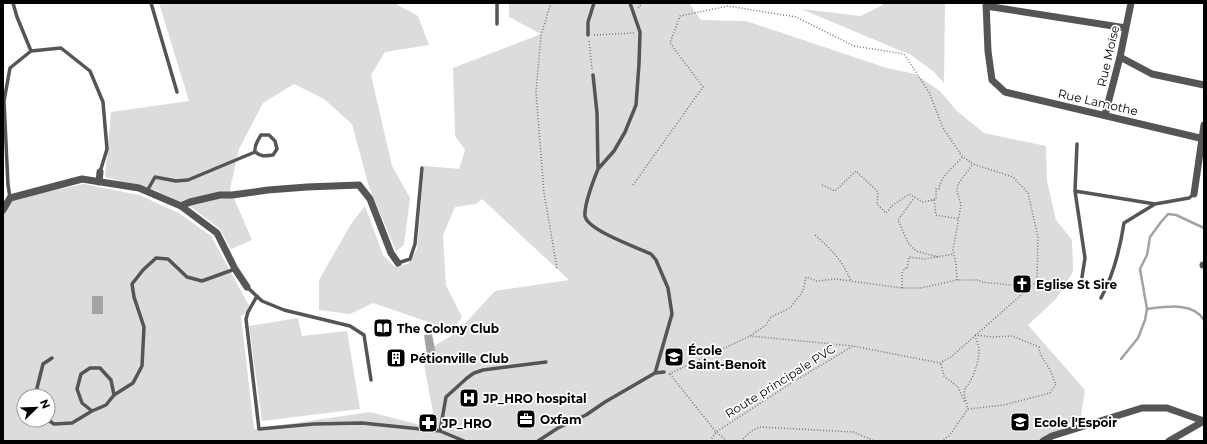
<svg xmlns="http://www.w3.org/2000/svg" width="1207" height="444" font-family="Montserrat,sans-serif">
<rect width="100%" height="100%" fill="#fff"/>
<path fill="#dcdcdc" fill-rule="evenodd" d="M159,3h235l24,13 11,29 -44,7 -14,23 21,91 18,32 -6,47 -8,6 -27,-64 -17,-63 -28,-25 -30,-15 -31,19 -24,46 -9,40 22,51 -21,9 -11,-20 -29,-22 -36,-17 -50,-13 6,-65 78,-11z
M509,3h180l12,17 45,1 141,47 28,6 25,17 17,20 27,22 62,13 1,35 9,39 16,20 1,32 -17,27 -28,26 57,65 -4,26 -38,25h-1040v-226l8,-16 73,-15 55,11 40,18 32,23 41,75 -11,5 13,113 116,-17 66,17 -14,-76 34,-20 39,-42 74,-11 -87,-81 -6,5 -21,3 -12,28 3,50 16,32 -10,13 -79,-27 -23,11 -31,-4v-30l32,-56 14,-18 18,49 11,11 14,-2 9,-15 7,-83 35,3 6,-19 -10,-14 -2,-68 88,-34 -32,-17zM24,396h24v24h-24z
M886,3h59l-1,80 -10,-11 -23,-17 -110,-46 60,7z
M298,318l4,18 45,-5 13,78 -98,12 -13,-95z"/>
<path fill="#a3a3a3" d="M92,296h11v18h-11z
M432,334l5,26 -9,2 -4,-27z"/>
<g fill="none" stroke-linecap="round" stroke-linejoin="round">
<path stroke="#a3a3a3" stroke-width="2.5" d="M1147,309c17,-2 46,-8 57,11
M1121,359l17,-21 7,-18 2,-11 -7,-40 7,-14 3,-18 11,-15 7,-8 8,1 28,13"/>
<path stroke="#777" stroke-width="1.5" stroke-dasharray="1 2" stroke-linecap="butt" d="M551,3l-10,32 -5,57 8,101 13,75
M638,8l4,-5
M594,35l40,-2
M589,41l3,28
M633,185l70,-98 -33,-44 10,-27 48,-10 68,11 58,29 50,8 25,38 14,36 19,28 11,8 40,13 15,16 10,44 -1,44 -86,76 -11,6 -87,-17 -103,-10
M822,185l13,6 21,-20 22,21 -1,12 9,9 7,-8 16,-11 14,8 11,-2 2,15 23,4
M915,197l-17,23 10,23 8,8 22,6
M928,201l8,-2v-10h3c1,-12 16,-24 24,-32
M815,235c17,15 27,25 36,46
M957,280l-1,-16 -3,-14 8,-45 -4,-14 1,-7 15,-20
M902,288v-15l3,-5 2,1 2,-12 16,2 29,-5
M975,335l17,2 20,-1 27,11c1,9 5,13 10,21 3,5 4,11 7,16l-6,9 -46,12 -36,4 -4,-15 1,-6c8,-7 15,-29 14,-40 -1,-4 -3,-9 -4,-13z
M941,364l3,12 14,11 7,16
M669,374l81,-38 16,-11 5,-8 19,-9 13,-17 3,-14 11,4 18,-2 67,9h19l36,-8h22l2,2 31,3 12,7
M670,374l46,58 11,9
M710,441l6,-9 77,-50 60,-36
M741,441l10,-10 9,-4 93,5 22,9
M941,441l8,-5 19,-27"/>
<path stroke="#555" stroke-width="3.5" d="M13,3l4,14 14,34 30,-3 29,23 13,31 4,47 -7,23
M151,3l26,89
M497,24v-21
M588,35v-13l6,-19
M593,75l4,38 1,56 16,-18 11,-19 11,-27 3,-41 1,-32 -10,-29
M1077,144l-2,47 10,67 -3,19
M598,169c-4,10 -14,37 -13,47 2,14 53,32 66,38l5,6 12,28 4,26 -17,59
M147,191l8,-14 21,4 12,-1 67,-28c7,5 10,4 18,3l4,-6 -2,-8 -6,-6h-8c-3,5 -7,10 -6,17
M1075,191l80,13 34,-6 5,-4
M10,198l-2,-13 -4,-84 6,-33 21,-17
M398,263l12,-4 5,-15 7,-76
M247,287l15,14 22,9 66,16 14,9 7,45
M257,296l-9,16 -2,7 13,110 55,-5 48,-1 78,8 24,10
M1101,298c13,-24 19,-49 23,-75l31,-19
M35,396l8,-32 9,-6
M92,411l-10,-8 -5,-14 4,-15 9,-6h10l11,12 3,15
M48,420l6,4 18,-1 20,-12 14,-6 8,-10 19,-12 9,-17 2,-39 -10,-30 -2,-13 11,-14 13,-12 12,1 19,18 15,4 33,-12
M440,431l6,-34 21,-19 7,-5 9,-3 63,-8
M538,441l20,-13 28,-13 19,-13 50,-29 9,-1"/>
<path stroke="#555" stroke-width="7" d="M986,3l2,48 4,29 13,12 199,47
M986,6l140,22
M1120,57l32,17 52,11
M1105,115l15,-58 11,-54
M99,182l1,-10
M1194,194l10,-69
M181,206l9,-4 30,-7h12l36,-5 39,-3 52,-2 11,14 21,54 7,10
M3,210l7,-12 72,-19 57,9 42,18 36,27 18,36 12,18
M1203,265h1
M1043,441l9,-5 90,-28h25l37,13
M1169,441l35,-20"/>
</g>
<defs>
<g id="church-square" transform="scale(1)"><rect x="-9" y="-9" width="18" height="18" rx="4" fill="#000" stroke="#fff"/><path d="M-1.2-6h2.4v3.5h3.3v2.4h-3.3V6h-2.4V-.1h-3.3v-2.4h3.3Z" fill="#fff"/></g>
<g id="library-square" transform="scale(1)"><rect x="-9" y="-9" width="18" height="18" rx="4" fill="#000" stroke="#fff"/><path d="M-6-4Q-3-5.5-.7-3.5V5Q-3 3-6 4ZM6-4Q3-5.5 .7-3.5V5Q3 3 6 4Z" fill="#fff"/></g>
<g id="school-square" transform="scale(1)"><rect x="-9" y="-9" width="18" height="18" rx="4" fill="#000" stroke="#fff"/><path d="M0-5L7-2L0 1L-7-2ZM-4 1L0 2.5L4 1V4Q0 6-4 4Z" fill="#fff"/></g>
<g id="building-square" transform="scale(1)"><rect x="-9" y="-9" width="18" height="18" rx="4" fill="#000" stroke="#fff"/><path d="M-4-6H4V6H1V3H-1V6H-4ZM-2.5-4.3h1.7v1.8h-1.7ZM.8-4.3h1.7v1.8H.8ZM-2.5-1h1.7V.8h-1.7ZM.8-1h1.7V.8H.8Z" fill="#fff"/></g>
<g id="hospital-square" transform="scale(1)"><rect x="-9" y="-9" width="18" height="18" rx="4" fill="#000" stroke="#fff"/><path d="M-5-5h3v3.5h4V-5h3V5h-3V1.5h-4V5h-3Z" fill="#fff"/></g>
<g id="office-square" transform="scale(1)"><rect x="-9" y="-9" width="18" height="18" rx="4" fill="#000" stroke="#fff"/><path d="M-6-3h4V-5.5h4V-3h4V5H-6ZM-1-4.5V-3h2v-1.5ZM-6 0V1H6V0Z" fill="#fff"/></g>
<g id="pharmacy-square" transform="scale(1)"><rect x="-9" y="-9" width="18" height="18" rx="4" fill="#000" stroke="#fff"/><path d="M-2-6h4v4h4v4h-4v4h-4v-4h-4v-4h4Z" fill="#fff"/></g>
</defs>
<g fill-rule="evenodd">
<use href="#church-square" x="1022" y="284"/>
<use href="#library-square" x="383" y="328"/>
<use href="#school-square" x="674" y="357"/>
<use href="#building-square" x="396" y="358"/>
<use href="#hospital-square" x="469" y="398"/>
<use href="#office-square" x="526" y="419"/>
<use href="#school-square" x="1020" y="422"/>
<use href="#pharmacy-square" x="428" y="423"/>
</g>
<g text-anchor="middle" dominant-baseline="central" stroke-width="3.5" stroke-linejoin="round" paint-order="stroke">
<g font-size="12" fill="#000" stroke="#fff">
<text transform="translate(1108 56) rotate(-77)">Rue Moïse</text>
<text transform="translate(1098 102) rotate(13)">Rue Lamothe</text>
<text transform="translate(780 381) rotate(-32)">Route principale PVC</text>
</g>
<g font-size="12" font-weight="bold" fill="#000" stroke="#fff" text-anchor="start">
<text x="1036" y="284">Eglise St Sire</text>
<text x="397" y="328">The Colony Club</text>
<text x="688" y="350">École<tspan x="688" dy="14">Saint-Benoît</tspan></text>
<text x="410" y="358">Pétionville Club</text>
<text x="483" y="398">JP_HRO hospital</text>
<text x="540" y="419">Oxfam</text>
<text x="1034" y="422">Ecole l'Espoir</text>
<text x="442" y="423">JP_HRO</text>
</g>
</g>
<rect width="1207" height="444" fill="none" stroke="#000000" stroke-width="8"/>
<g transform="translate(36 408) rotate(67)"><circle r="19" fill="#ffffff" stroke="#999999"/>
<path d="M0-3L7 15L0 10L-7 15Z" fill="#000000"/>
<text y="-6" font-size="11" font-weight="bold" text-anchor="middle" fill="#000000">N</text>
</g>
</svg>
